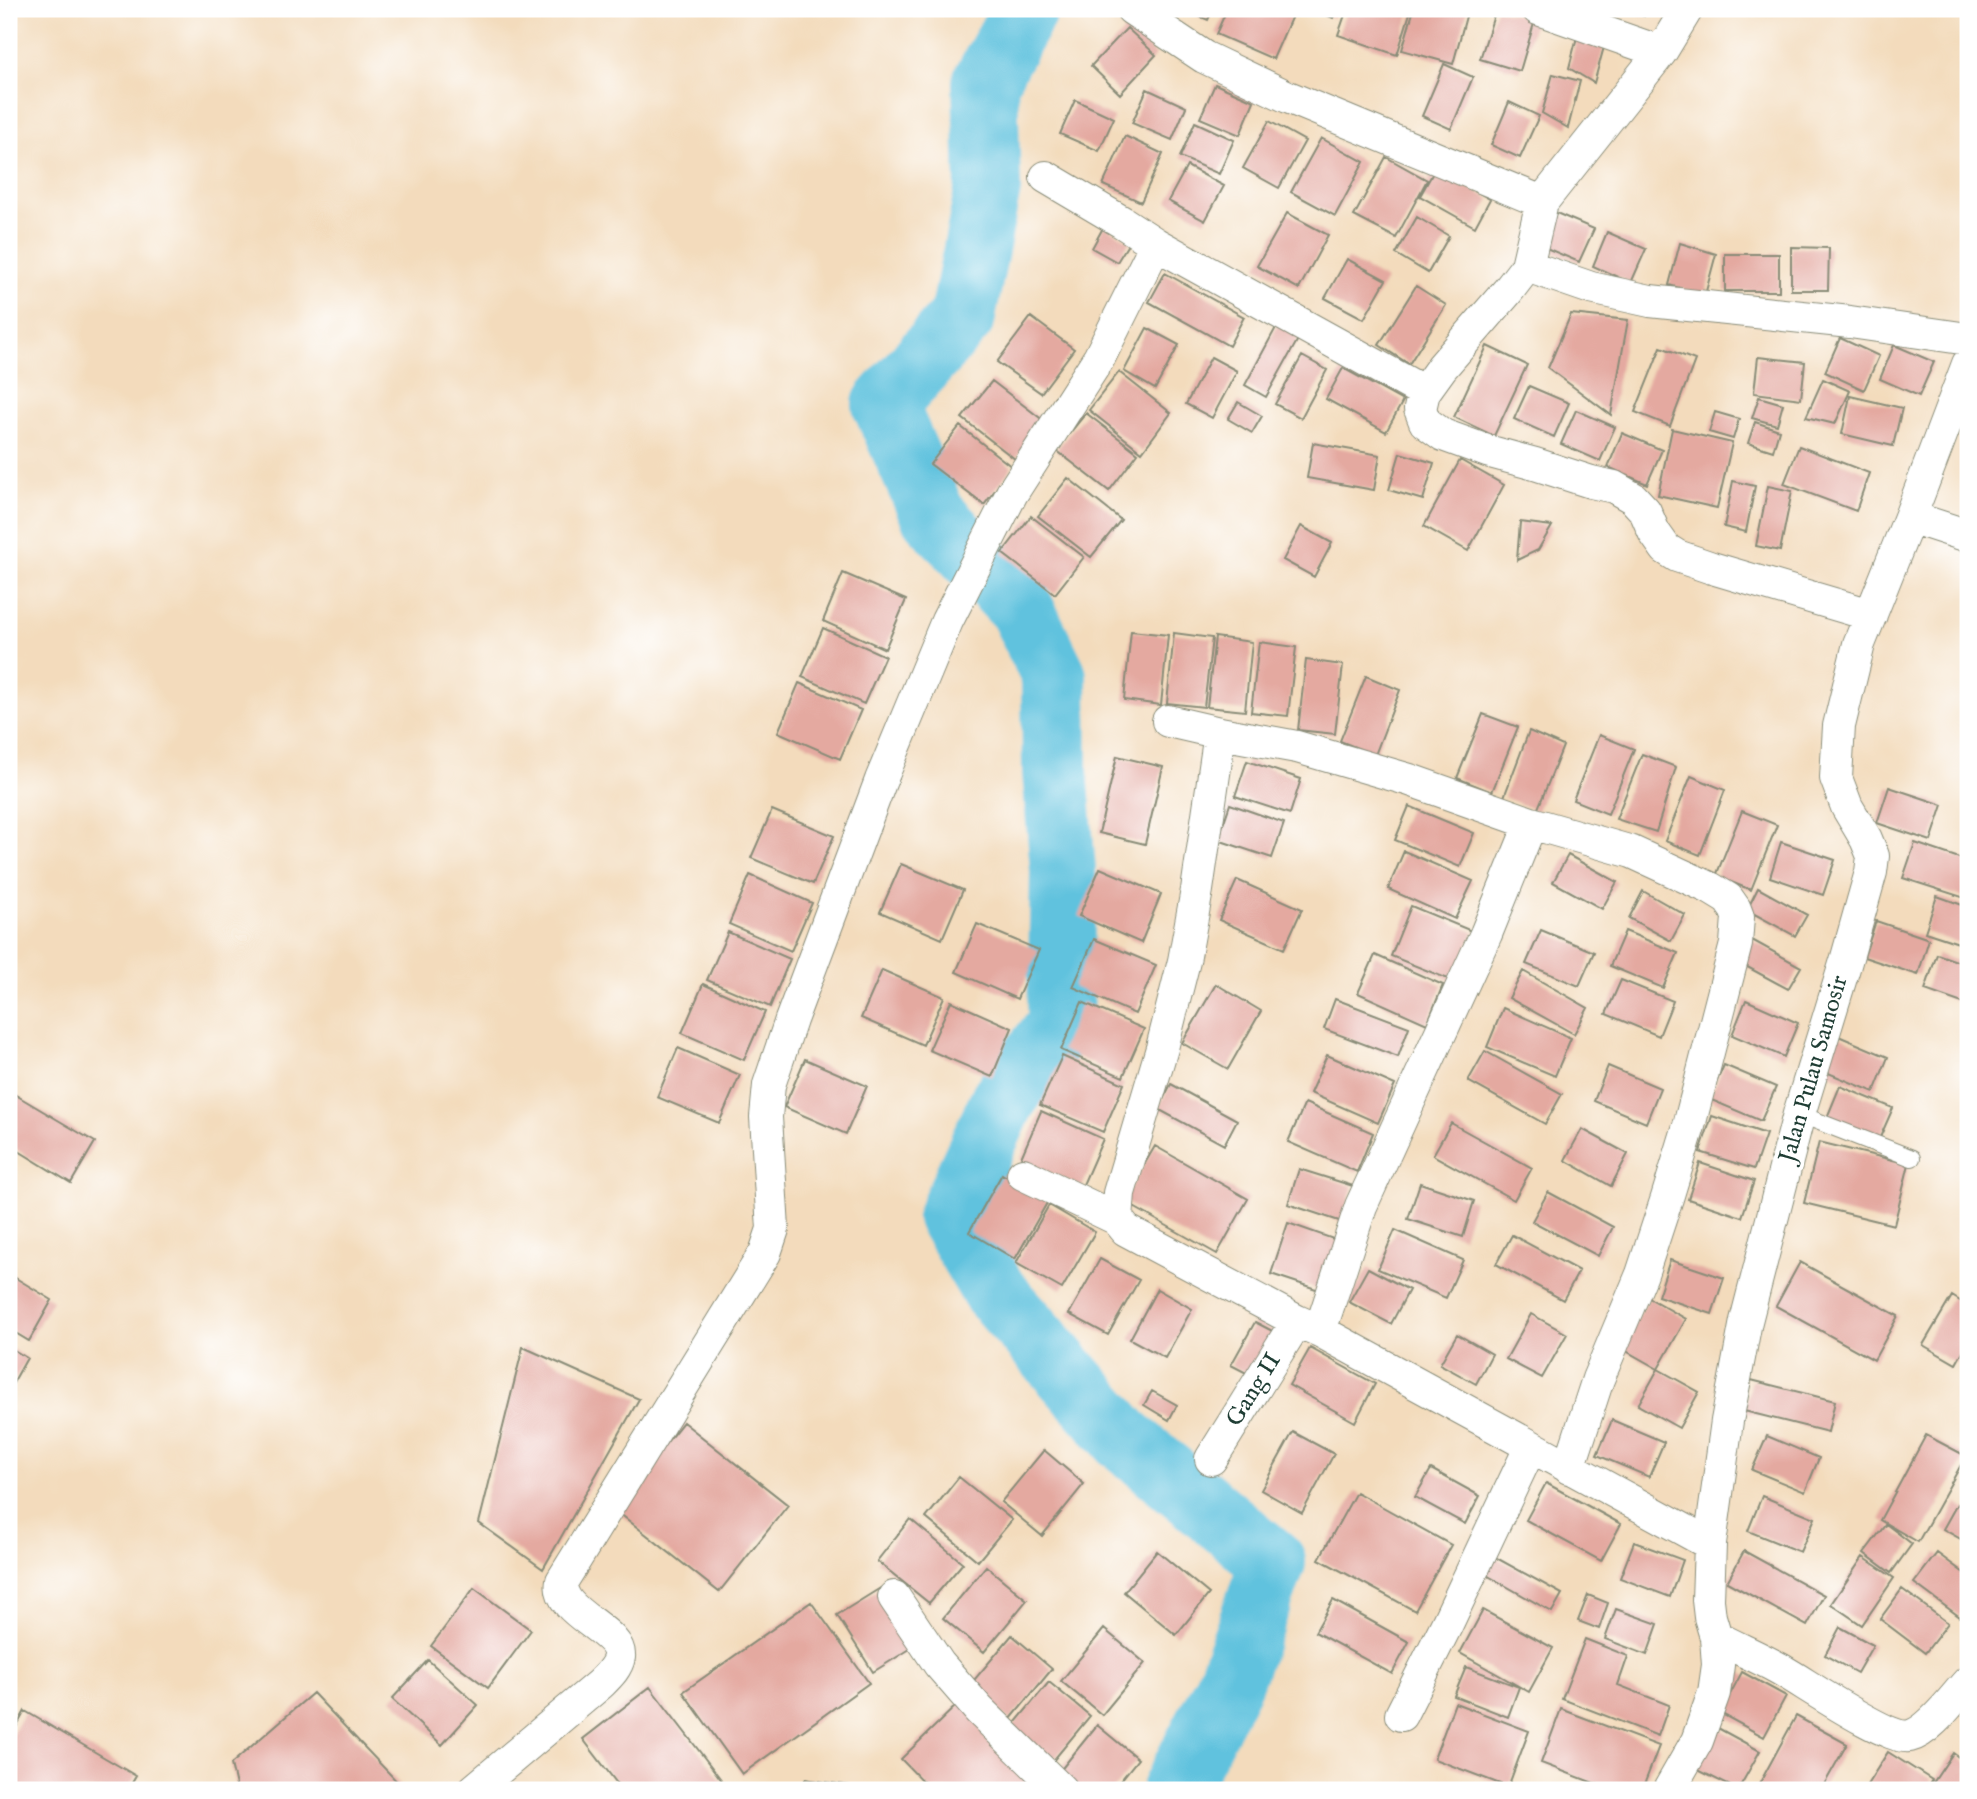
<svg xmlns="http://www.w3.org/2000/svg" width="1977" height="1799" font-family="'IM FELL English',serif">
<rect width="100%" height="100%" fill="#fff"/>
<filter id="ink" filterUnits="userSpaceOnUse"><feTurbulence type="fractalNoise" baseFrequency=".0143" numOctaves="2"/><feDisplacementMap in="SourceGraphic" scale="14" xChannelSelector="R" yChannelSelector="G"/><feConvolveMatrix kernelMatrix="1 2 1 2 8 2 1 2 1" color-interpolation-filters="sRGB"/></filter>
<filter id="wash" filterUnits="userSpaceOnUse"><feTurbulence type="fractalNoise" baseFrequency=".00686" numOctaves="4" result="noise"/><feDisplacementMap in="SourceGraphic" scale="28" xChannelSelector="R" yChannelSelector="G"/><feGaussianBlur stdDeviation="1.57" result="paint"/><feColorMatrix in="noise" values="0 0 0 0 0 0 0 0 0 0 0 0 0 0 0 0 0 1.4 0 .05"/><feComposite in="paint" operator="in"/></filter>
<g filter="url(#wash)">
<rect width="100%" height="100%" fill="#f3dbbc"/>
<g fill="none" stroke-linecap="round" stroke-linejoin="round">
<path stroke="#60c2de" stroke-width="66" d="M1025,9l-40,73 3,106 -25,128 -78,89 48,110 88,93 33,68 1,96 8,98 -3,154 -57,76 -53,116 44,75 128,146 151,125 -43,119 -56,109"/>
</g>
<g id="blocks">
<path fill="#e4a9a0" d="M1182,9h31l-5,11z
M1227,9h68l-22,50 -57,-25z
M1313,9h24l-4,9z
M1347,9h51l12,4 -13,42 -59,-20z
M1414,9h54l-15,55 -51,-14z
M1496,9l39,11 -15,51 -40,-12z
M1624,9h23l-3,7z
M1127,28l29,27 -36,39 -29,-28z
M1579,29l28,7 -13,47 -25,-15z
M1444,64l29,13 -22,52 -29,-13z
M1553,74l27,7 -12,47 -26,-15z
M1215,84l39,17 -14,34 -40,-17z
M1147,89l39,18 -14,33 -40,-17z
M1075,100l39,18 -15,33 -39,-17z
M1509,102l30,14 -19,42 -29,-13z
M1269,121l36,20 -26,47 -36,-20z
M1195,122l39,18 -15,34 -39,-17z
M1125,136l38,18 -22,48 -38,-17z
M1321,138l43,24 -29,54 -44,-24z
M1386,157l41,23 -31,58 -42,-22z
M1187,166l37,20 -19,35 -37,-20z
M1435,169l55,30 -15,28 -55,-31z
M1554,212l40,17 -15,33 -40,-17z
M1287,213l41,22 -29,54 -42,-23z
M1417,217l32,19 -21,37 -32,-19z
M1104,226l26,15 -13,21 -25,-14z
M1607,232l39,17 -15,34 -38,-17z
M1680,243l36,11 -11,41 -36,-10z
M1791,247l38,1 -1,42h-37z
M1725,254h54v37h-54z
M1347,259l39,21 -22,39 -39,-21z
M1165,273l79,44 -15,29 -80,-44z
M1416,286l30,19 -37,59 -30,-19z
M1571,314l57,6 -17,95 -63,-47z
M1031,317l43,32 -33,44 -44,-31z
M1279,322l22,12 -35,63 -21,-12z
M1147,328l32,17 -24,44 -31,-18z
M1840,338l39,18 -15,34 -39,-18z
M1894,345l40,17 -15,34 -39,-17z
M1487,346l40,19 -33,71 -40,-19z
M1661,347l34,13 -25,66 -35,-14z
M1302,356l25,14 -26,48 -26,-14z
M1211,357l26,14 -25,47 -26,-14z
M1758,357l47,5 -4,37 -47,-6z
M1343,368l60,33 -17,31 -60,-33z
M1119,372l52,41 -29,39 -53,-42z
M1823,379l27,12 -15,33 -29,-7z
M992,381l52,40 -29,38 -53,-41z
M1529,386l40,17 -15,34 -40,-18z
M1850,396l52,12 -9,38 -51,-12z
M1759,397l24,7 -6,21 -25,-7z
M1238,402l24,14 -10,17 -24,-14z
M1576,410l39,17 -15,34 -39,-17z
M1715,412l24,7 -6,20 -24,-7z
M1086,413l52,40 -29,38 -53,-41z
M1755,422l24,8 -6,21 -25,-8z
M960,426l52,41 -28,38 -54,-41z
M1672,429l60,14 -15,65 -59,-13z
M1622,433l40,17 -15,34 -39,-17z
M1313,443l67,12 -6,35 -67,-12z
M1799,446l70,27 -13,38 -72,-27z
M1400,453l34,10 -11,37 -34,-10z
M1460,460l44,25 -36,66 -44,-25z
M1068,478l53,42 -30,37 -53,-41z
M1733,481l22,5 -9,46 -22,-5z
M1768,486l24,5 -12,60 -24,-5z
M1031,516l53,41 -29,37 -53,-41z
M1520,522l32,4 -14,24 -21,10z
M1301,526l31,17 -18,34 -31,-17z
M843,573l63,27 -21,49 -62,-28z
M823,628l62,28 -21,48 -62,-27z
M1131,631l37,4 -7,70 -37,-5z
M1174,633l38,5 -8,69 -37,-4z
M1215,637l37,5 -7,69 -38,-4z
M1259,642l37,5 -8,69 -37,-4z
M1306,660l37,5 -8,69 -37,-4z
M1366,676l34,14 -25,65 -35,-14z
M799,683l62,27 -21,49 -62,-27z
M1483,714l35,13 -26,65 -35,-14z
M1529,731l34,15 -26,65 -33,-14z
M1599,735l35,14 -26,65 -35,-14z
M1642,754l34,13 -20,65 -40,-13z
M1117,756l46,11 -18,77 -46,-11z
M1247,761l54,18 -11,35 -55,-18z
M1691,776l34,14 -25,65 -35,-14z
M1889,787l54,18 -12,36 -54,-18z
M1230,804l54,19 -12,35 -54,-18z
M1409,806l65,27 -14,34 -65,-27z
M772,810l62,26 -21,48 -62,-26z
M1742,811l35,14 -26,65 -35,-14z
M1781,842l54,18 -12,35 -53,-18z
M1915,843l53,18v38l-65,-21z
M1404,851l69,30 -18,38 -67,-30z
M1568,855l49,27 -15,27 -49,-27z
M901,864l62,26 -21,49 -62,-27z
M1100,868l61,26 -20,49 -62,-27z
M750,875l62,28 -21,48 -62,-27z
M1237,880l65,29 -18,40 -65,-29z
M1758,888l49,27 -12,21 -48,-26z
M1643,891l42,24 -14,26 -42,-23z
M1937,896l31,11v39l-43,-14z
M1411,906l63,26 -21,49 -62,-25z
M1876,921l53,18 -11,36 -54,-18z
M977,924l62,26 -22,49 -61,-27z
M1541,930l53,22 -15,34 -53,-22z
M1625,931l53,22 -15,35 -53,-22z
M728,932l62,27 -20,48 -63,-27z
M1094,939l62,26 -21,49 -62,-27z
M1752,940l49,27 -13,22 -48,-26z
M1937,954l31,11v40l-43,-15z
M1375,955l68,30 -16,39 -69,-31z
M882,970l62,27 -21,48 -62,-27z
M1523,971l65,37 -14,26 -65,-36z
M1621,980l52,21 -14,35 -53,-22z
M703,984l62,28 -21,48 -62,-27z
M1216,984l45,27 -33,58 -46,-26z
M1335,999l74,28 -11,30 -74,-28z
M1746,1000l52,23 -14,34 -52,-22z
M951,1001l61,27 -20,49 -63,-27z
M1082,1002l62,27 -21,48 -62,-27z
M1503,1008l68,30 -16,38 -68,-29z
M1836,1035l52,22 -14,35 -53,-22z
M678,1048l62,27 -21,48 -62,-26z
M1485,1051l77,43 -17,30 -77,-43z
M1327,1055l68,30 -17,38 -68,-30z
M1062,1056l62,28 -21,48 -63,-27z
M805,1059l62,27 -21,48 -62,-27z
M1724,1065l52,22 -15,34 -52,-22z
M1608,1066l52,22 -14,35 -52,-22z
M1171,1084l66,36 -13,25 -66,-36z
M1840,1086l53,22 -15,34 -52,-22z
M9,1091l86,51 -24,41 -62,-38z
M1305,1103l68,30 -16,39 -69,-30z
M1041,1111l62,28 -21,48 -62,-27z
M1712,1116l54,18 -12,35 -54,-17z
M1451,1123l81,45 -18,32 -81,-45z
M1582,1129l46,25 -17,32 -46,-26z
M1819,1142l90,22 -15,61 -90,-22z
M1155,1146l93,53 -31,55 -94,-53z
M1700,1163l54,18 -12,36 -54,-18z
M1299,1169l54,17 -11,36 -54,-18z
M1002,1174l46,27 -33,58 -46,-27z
M1420,1183l54,18 -11,36 -55,-18z
M1548,1192l65,35 -15,29 -66,-35z
M1049,1205l46,27 -33,57 -46,-26z
M1288,1223l54,19 -17,50 -54,-18z
M1395,1230l68,30 -17,38 -68,-29z
M1512,1235l67,36 -16,29 -67,-36z
M1100,1259l39,21 -31,55 -39,-21z
M1670,1260l54,18 -12,36 -54,-18z
M1800,1262l98,54 -24,44 -98,-54z
M1368,1268l41,22 -18,34 -42,-22z
M9,1274l43,26 -23,41 -20,-12z
M1157,1289l35,20 -27,49 -35,-19z
M1952,1296l16,10v36l-12,22 -33,-19z
M1649,1298l37,21 -28,50 -37,-21z
M1531,1314l36,20 -25,44 -36,-19z
M1255,1322l25,13 -24,43 -25,-13z
M1457,1334l35,20 -16,30 -36,-20z
M9,1347l18,11 -18,32z
M523,1347l116,52 -96,170 -64,-46z
M1310,1348l65,36 -20,38 -66,-37z
M1658,1369l41,23 -20,36 -41,-23z
M1751,1380l84,21 -7,31 -84,-21z
M1152,1391l25,14 -8,15 -25,-15z
M1612,1420l52,22 -15,35 -52,-22z
M683,1422l105,83 -69,87 -105,-83z
M1293,1432l41,22 -32,59 -41,-23z
M1926,1435l40,21 -48,86 -38,-22z
M1767,1436l52,22 -14,34 -53,-22z
M1044,1450l40,34 -42,52 -41,-34z
M1431,1469l49,27 -15,28 -50,-27z
M959,1477l53,43 -34,41 -52,-43z
M1546,1483l75,41 -20,37 -75,-41z
M1356,1492l95,53 -36,66 -96,-52z
M1762,1496l53,22 -15,34 -52,-21z
M1957,1504l11,7v32l-25,-14z
M910,1519l53,44 -34,40 -52,-42z
M1886,1524l26,20 -21,29 -27,-20z
M1634,1542l49,18 -13,37 -50,-19z
M1157,1551l52,43 -33,41 -52,-43z
M1744,1551l80,44 -17,31 -80,-44z
M1937,1553l31,23v29l-8,12 -46,-34z
M1493,1556l69,38 -10,18 -69,-39z
M1863,1557l31,21 -32,47 -31,-21z
M986,1566l41,34 -43,52 -41,-34z
M882,1587l36,57 -45,28 -36,-57z
M474,1588l57,42 -43,58 -57,-42z
M1902,1589l46,34 -23,30 -45,-34z
M1588,1595l20,8 -9,26 -21,-8z
M1333,1600l76,42 -17,32 -77,-42z
M811,1602l58,81 -127,91 -59,-82z
M1616,1609l42,15 -11,31 -42,-16z
M1483,1610l70,38 -24,44 -69,-39z
M1840,1627l33,18 -16,28 -32,-18z
M1104,1629l41,34 -43,52 -41,-34z
M1012,1635l40,34 -42,51 -41,-34z
M1585,1639l43,17 -10,29 51,20 -11,31 -96,-37z
M428,1660l50,45 -36,40 -50,-46z
M1466,1667l53,20 -11,30 -54,-21z
M1742,1672l44,24 -22,41 -44,-24z
M1049,1682l41,34 -43,52 -41,-34z
M650,1687l73,95 -10,8h-91l-39,-51z
M313,1693l92,97h-168l-6,-26z
M963,1699l88,91h-120l-30,-31z
M1455,1703l74,28 -21,56 -74,-28z
M1561,1709l98,37 -17,44h-30l-71,-27z
M25,1711l111,65 -8,14h-119v-50z
M1796,1716l51,28 -26,46h-65z
M1097,1725l41,34 -25,31h-43l-15,-13z
M1716,1727l44,24 -22,39 -44,-22z
M1888,1752l44,28 -7,10h-56l-4,-2z
M1953,1753l15,11v26h-30l-7,-4z
M805,1779l53,8 -1,3h-53z"/>
</g>
</g>
<g filter="url(#ink)">
<use href="#blocks" fill-opacity="0" stroke="#898c78" stroke-width="2"/>
<g fill="none" stroke-linecap="round" stroke-linejoin="round">
<g stroke="#898c78" stroke-width="18">
<path id="lane" d="M1799,1114l113,44"/>
</g>
<g stroke="#898c78" stroke-width="34">
<path id="street" d="M1132,9l72,48 84,40 254,105
M1538,9l123,43
M1046,177l76,45 34,22 268,148 -4,17 5,13 18,13 44,16 48,13 56,18 23,5 19,11 12,13 9,21 12,17 11,7 35,12 159,47
M1527,266l64,22 59,13 200,21 118,17
M1424,392l18,-25 65,-75 20,-26 15,-64 119,-150 26,-43
M1910,517l58,19
M1168,721l52,12 77,14 113,33 121,43 101,29 78,36 18,11 7,10 3,8 -2,27 -47,182 -22,72 -25,76 -44,105 -29,89
M1023,1174l94,45 9,11 171,91 23,10 390,213
M1117,1219l2,-26 43,-145 22,-87 13,-71 23,-157
M1320,1331l41,-125 125,-272 45,-111
M1211,1459l86,-138
M894,1597l45,67 40,46 82,80
M1716,1637c21,11 42,20 62,31 24,13 110,73 132,68 20,-5 44,-39 58,-54
M1401,1715l46,-91 84,-178
M474,1790l126,-106c8,-8 17,-16 19,-27 3,-27 -64,-44 -57,-76l203,-328 8,-24 -7,-112 3,-32 22,-65 90,-240 66,-159 65,-128 87,-135 57,-114
M1669,1790l28,-49 17,-48 4,-28 -2,-28 -6,-20 -2,-17 2,-56 17,-123 19,-100 53,-207 47,-153 25,-89 2,-16 -7,-17 -19,-32 -11,-29 3,-52 20,-82 51,-127 58,-153"/>
</g>
<use href="#lane" stroke="#fff" stroke-width="16"/>
<use href="#street" stroke="#fff" stroke-width="32"/>
</g>
</g>
<g text-anchor="middle" dominant-baseline="central" stroke-width="7" stroke-linejoin="round" paint-order="stroke">
<g font-size="24" fill="#1f3d34" stroke="#fff">
<text transform="translate(1814 1069) rotate(-74)">Jalan Pulau Samosir</text>
<text transform="translate(1254 1390) rotate(-58)">Gang II</text>
</g>
</g>
<rect width="1977" height="1799" fill="none" stroke="#fff" stroke-width="35"/>
</svg>
